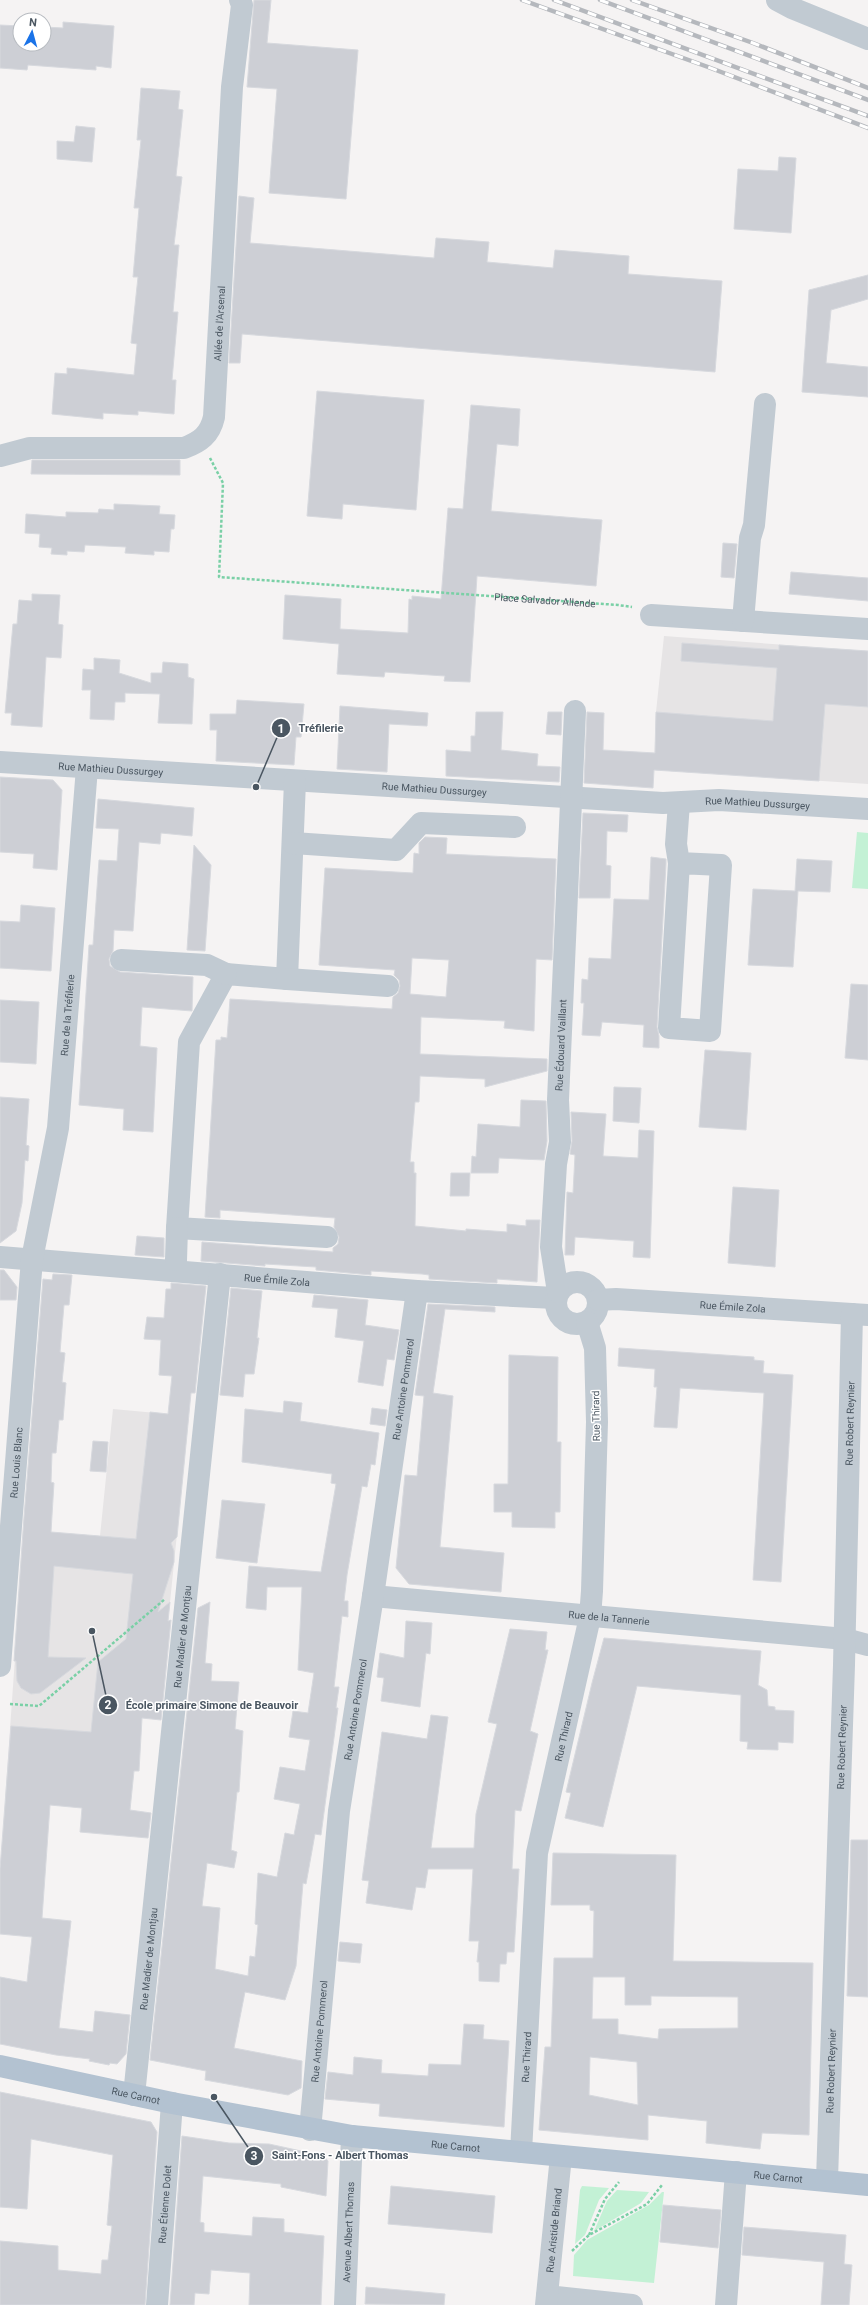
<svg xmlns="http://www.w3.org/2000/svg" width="868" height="2305" font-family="Roboto,sans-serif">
<rect width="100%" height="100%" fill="#f5f3f3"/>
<path fill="#e6e4e5" d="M664,636l204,15v133l-214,-14 2,-58z
M113,1409l76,7 -26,255 -72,64 -9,73 -77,-8 19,-270 76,6z"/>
<path fill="#c3f1d5" d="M857,832l11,1v56l-16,-1z
M582,2186l27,2 -10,12 -14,35 -10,9 5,-54z
M617,2190l32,2 -8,11 -47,28 13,-30z
M662,2192h2l-10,91 -81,-7 1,-21 13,-15 62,-35z"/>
<path fill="#cdcfd5" stroke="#d7d9de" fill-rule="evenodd" d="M254,0h17l-4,43 91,7 -12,149 -77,-6 8,-104 -30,-2z
M63,22l51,4 -3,42 -15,-2v4l-68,-5 -1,5 -27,-2v-43l20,1v18h24v-17l19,1z
M141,88l39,3 -2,18 5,1 -7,66 6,1 -8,68h5l-6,67h5l-6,68h4l-2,34 -36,-3v4l-35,-2v6l-51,-5 3,-41 12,1v-6l67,7 3,-31 -6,-1 7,-66h-5l6,-69h-5l7,-68h-4z
M76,126l19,2 -3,34 -35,-3v-18l17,1z
M779,157l17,1 -5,75 -57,-4 4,-60 40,2z
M239,196l15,2 -4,45 184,15 2,-20 53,4 -2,20 66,6 2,-18 74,6 -1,18 94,7 -7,91 -473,-38 -2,29h-11z
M868,275v24l-37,11 -5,53 42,4v30l-66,-5 7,-102z
M317,391l107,9 -8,110 -73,-6 -1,15 -35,-3z
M471,405l49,4 -2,37 -21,-2 -6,67 111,9 -6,66 -119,-10 -7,106 -26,-1 1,-5 -60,-4 -1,5 -47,-3 2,-30 -56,-5 2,-44 56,4 -1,30 68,4 1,-34 3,1v-4l29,3 7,-91 15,1z
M180,460v15l-149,-1 1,-14z
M114,504l46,2 -1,8 16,1 -1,14h-3l-2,23 -15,-1v4l-29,-2 1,-6 -41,-2 -1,7 -17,-1v4l-16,-1 1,-6 -13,-1 1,-13 -15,-1 1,-19 40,3v-5l32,1 1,-4 15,1z
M723,543l14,1 -3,34 -13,-1z
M791,572l77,6v23l-79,-7z
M32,594l28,1 -2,29 5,1 -2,33 -15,-1 -4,70 -31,-2 1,-12h-7l8,-89h4l2,-24 13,1z
M682,643l97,7v-5l89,6v56l-43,-3 -6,77 -165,-11 -1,18 -69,-5 3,-71 17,1 -1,37 52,3 1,-41 117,9 4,-53 -96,-7z
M94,658l26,2 -1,13 32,10v-10h11l1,-11 25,2v13l6,2 -2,45 -34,-1 2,-29 -35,-1v9h-10l-1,18 -24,-1 1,-29h-9l1,-21 11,1z
M237,700l67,4 -3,33h-5l-2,28 -78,-4 1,-31h-7v-16h26z
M340,706l88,7 -1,13 -38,-2 -2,48 -50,-3z
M476,712h27l-2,38 37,4 -1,12 23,1 -1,15 -113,-6v-26l25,2v-16h4z
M548,712h14l-1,23 -15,-1z
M0,777l53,3 9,10 -5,80 -24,-2 1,-14 -34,-2z
M98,799l96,9 -2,28 -31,-3 -1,11 -21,-2 -6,89 -19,-1 -1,21 -4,8 1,7 10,6 73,5 -1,34 -50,-4 -2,39 17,2 -4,84 -30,-2 1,-21 -45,-4 10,-160h4l6,-85 18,1 2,-32 -23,-1z
M583,813l45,2 -1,17 -20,-1 -1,34 5,1 -1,32h-31z
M425,837l22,1 -1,16 110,5 -4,101 -16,-1 -2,72 -30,-3 1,-7 -84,-4 -1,37 127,5v12l-62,16v-8l-65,-3 -1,26h-4l-5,60h4v11h2l-1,53 51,5v-2l41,3v-8l19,2v-6h14l-3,62 -40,-3v4l-68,-4v-4l-7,-1 -51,-3v4l-55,-5v-3l-51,-3v2l-64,-5 1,-19 131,10v-4l5,-4 1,-7 -5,-10 1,-9 -115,-8v8l-15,-1 11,-177h5v-3l6,1 3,-39 162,10 1,-12 5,-4 2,-7 -1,-6 -5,-5 1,-5 -76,-5 6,-97 88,5 1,-20 5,1v-11zM412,958l37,2 -3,37 -36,-3z
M194,845l17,20 -6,86 -18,-1z
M651,857l15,2v5l-9,163 2,9v12l-16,-1 1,-22 -42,-3 -2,14 -18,-1 2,-32h-3l1,-24 6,1 1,-22 22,1 3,-60 35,1z
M797,859l35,2 -2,31 -32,-1 -5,76 -45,-2 5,-76 42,2z
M21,905l34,3 -4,63 -51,-3v-47l20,1z
M851,984l17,1v75l-23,-2z
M0,1000l39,2 -3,62 -36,-2z
M705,1050l46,3 -5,77 -47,-3z
M614,1087l27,1 -2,35 -26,-2z
M0,1097l29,2 -3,46 3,1 -1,15 -3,-1 -3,43 -6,28 -16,12z
M521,1100l25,1 1,40 -3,19 -45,-2 -1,15h-27l1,-17 4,1 2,-33 42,3z
M571,1112l35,2 -3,42 35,2 1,-28 15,1 -4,127 -17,-1 1,-16 -59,-4 -1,18h-9l2,-63 6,1 2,-38 -5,-1 2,-13z
M451,1173h19l-1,23h-19z
M733,1187l46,3 -4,77 -47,-4z
M137,1236l27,2v19l-29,-2z
M0,1270h4l13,17 -1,13h-16z
M53,1274l19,1 -3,30h-5l-4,47 5,1 -3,29 4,1 -3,37h-4l-3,33h-4l-1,29 3,1 -3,49 85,7 14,-127 18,2 4,-38 -13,-1 2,-35 -17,-1 3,-22 17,1 2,-29h5v-6l35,3 -11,107h-4l-14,144 -6,6 3,8v11l-16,50 12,-10 -2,19 3,-1 -10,100 -19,-2 -3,53h-5l-4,39 21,3 -3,25 -68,-6 2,-24 -32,-3 -8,113 29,3 -12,107 34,4 2,-21 35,4 -4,39 -9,10 -7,-1 -1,2 -20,-4 1,-2 -34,-4 -56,-11v-67l27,5 5,-45 -32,-3v-65l11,-143 80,6 7,-70 28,-23 7,-65 -79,-8 -6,91 38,1 -46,35 -9,1 -10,-6 -4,-7 -1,-20h-2l10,-144 19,-238 9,1z
M231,1288l31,3 -5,47h2l-5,36h-9l-2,23 -23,-2z
M314,1295l54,5 -3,25 34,5 -5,30 -7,-1 -4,27 -25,-4 6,-41 -29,-4 3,-28 -26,-2z
M428,1304l67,3v5l-50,-3 -12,84 20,3 -13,151 64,6 -3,39 -92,-8 -13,-16 9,-93 12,1 7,-80 -9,-1z
M619,1348l135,9v3l10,1 -1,12 30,2 -12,207 -28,-2 11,-187 -84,-5 -3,40 -23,-1 3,-40h-3l1,-18 -37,-3z
M509,1355l49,2 -1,85h4l-1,70h-5v16l-43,-1v-15h-18v-28h14z
M284,1401l18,2 -2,18 79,12 -4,32 -4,-1 -4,23 -5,-1 -15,89 -3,26h4v16l-6,-1 -8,71h5l-3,21h2l-17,127 -6,-1 -9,50 -3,-1 -7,83 -11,34 -40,-8 -11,56 68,13 -1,27 -13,7 -83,-15 1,-9 -56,-11 48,-452 12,-6 -5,61 7,1 -1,17 28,1 -4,47 8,2 -4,61h-2l-6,58 6,2 -3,16 -27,-5 -5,43 18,2 -5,61 33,7 2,-20 5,1 3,-32 -3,-1 3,-51 19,4 8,-44 9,2 6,-31 -26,-5 6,-32 25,4 5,-31 -21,-3 4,-26 15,2 6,-40 -16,-3 4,-83h-35l-1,23 -20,-2 3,-42 72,6 15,-88 -5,-1 1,-9 -90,-12 3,-53 38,4z
M372,1408l15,2 -2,16 -15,-2z
M93,1441l15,1 -2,30 -16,-1z
M222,1500l43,4 -8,59 -41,-5z
M406,1621l26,2 -2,31 -4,-1 -6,54 -39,-6 3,-23 -7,-1 3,-24 24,5z
M510,1629l37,3 -2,18h3l-18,81 8,3 -17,77 -6,-1 -3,59h7l-5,83h-7l-1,12h-6l-1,18 -20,-1v-19h-2l2,-21h-10l4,-72h-45l-3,19 -9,-1 -4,23 -46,-7 3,-22 -7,-1 20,-148 45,7 4,-24 17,2 -17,131h43l2,-34 21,-90 -9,-2z
M604,1638l157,13 -3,34 9,5 1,16 7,1v3l19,1 -1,32 -15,-1v8l-31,-1 1,-7 -8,-1 1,-46 -104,-9 -34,141 -38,-9 6,-25 -5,-1 26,-109z
M851,1840h17v157l-21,-1z
M553,1853l123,2 -3,106 140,2 -4,172 -47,-2 -2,16 -54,-6 1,-22 -59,-6v25l-109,-10 6,-83h6l3,-89h39l1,-47 -4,-1v-5h-39zM593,1977h32v28h26v-9l87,1v31l-79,1 -1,10 -40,-5v-15h-26zM590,2057l47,5 1,43 -49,-10z
M340,1942l22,2 -2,19 -22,-2z
M464,2024l20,1 -1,14 26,2 -5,86 -125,-11 1,-12 -55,-5 3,-27 25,3 1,-18 28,3 -1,13 47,3 1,-12 32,1z
M0,2092l151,30 6,10 -12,173h-145v-64l58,5v24l43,4 1,-14h6l4,-34 -5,-1 6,-70 -82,-16 -4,70 -27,-2z
M182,2136l47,7 40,1 55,12 4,5 -2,35 -45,-9v-3l-78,-8 -3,46 4,1v9l48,4 1,-19 31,2v13l40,4 -3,69h-72l1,-32 -39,-3 -2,24 -14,-1 -1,12h-24z
M391,2186l104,10 -3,37 -104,-9z
M663,2205l58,5 -3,38 -58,-6z
M744,2227l102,8 -2,29 8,1 -3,40h-28l3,-43 -82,-7z
M366,2287l79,7 -1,11 -79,-1z"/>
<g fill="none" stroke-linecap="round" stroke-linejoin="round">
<g stroke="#7ad0a6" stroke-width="2.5" stroke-dasharray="3 2" stroke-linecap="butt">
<path id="s1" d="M210,458l13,25 -4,94 399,28 14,2"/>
<path d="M10,1704l29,2 126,-107"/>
<path d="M589,2235l16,-36 14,-17"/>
<path d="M572,2251l17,-16 58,-31 15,-19"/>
</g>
<g stroke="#c1cad2" stroke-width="22">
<path d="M777,0l15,8 76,31"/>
<path id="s2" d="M0,456l30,-8h154c16,-6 26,-13 30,-31l18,-330 10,-82 -2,-5"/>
<path d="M651,615l217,14"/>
<path d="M743,621l7,-83 4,-13 11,-121"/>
<path id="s3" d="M0,762l663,41 56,-3 149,9"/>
<path d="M295,781l-8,198 -61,-5 -37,68 -12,186 150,9"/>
<path d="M679,803l-3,41 3,19 -10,165 41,3 11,-166 -42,-2"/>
<path d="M293,843l103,7 25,-27 94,4"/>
<path d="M121,960l86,5 19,9"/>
<path d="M287,979l101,7"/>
<path id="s4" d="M0,1257l417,34 138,7"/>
<path d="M176,1260l1,-32"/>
<circle cx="577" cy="1303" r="21"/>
<path id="s5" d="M558,1292l-7,-45 5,-83 4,-22 -2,-42 17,-389"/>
<path id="s6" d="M598,1300l18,-1 252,16"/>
<path id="s7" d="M373,1596l472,43 23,6"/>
<path id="s8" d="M0,1666l32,-407 26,-131 29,-360"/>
<path id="s9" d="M134,2095l86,-821"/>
<path id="s10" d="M310,2130l29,-319 34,-215 44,-305"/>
<path id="s11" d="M521,2152l16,-299 53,-236 2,-26 5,-169 -2,-74 -8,-26"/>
<path id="s12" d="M827,2180l17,-515 8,-351"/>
<path d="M547,2296l85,9"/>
<path id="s13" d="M157,2305l15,-202"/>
<path id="s14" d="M345,2305l7,-169"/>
<path id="s15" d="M546,2305l15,-149"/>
<path d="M726,2305l10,-133"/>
</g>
<path stroke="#b3c2d1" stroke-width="22" id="s16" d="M0,2066l172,37 180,33 516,49"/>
<g stroke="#b5b8bd" stroke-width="4.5">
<path id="rail" d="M522,0l186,67 160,61
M554,0l314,116
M600,0l268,100
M632,0l121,43 115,45"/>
</g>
<use href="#rail" stroke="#fff" stroke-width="3" stroke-dasharray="9" stroke-linecap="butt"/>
</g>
<g text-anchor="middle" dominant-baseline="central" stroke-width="3" stroke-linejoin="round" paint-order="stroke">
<g font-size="10" fill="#4a5661" stroke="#fff">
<text stroke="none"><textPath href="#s2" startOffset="324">Allée de l'Arsenal</textPath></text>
<text stroke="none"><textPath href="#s1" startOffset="449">Place Salvador Allende</textPath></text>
<text stroke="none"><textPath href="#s3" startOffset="111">Rue Mathieu Dussurgey</textPath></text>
<text stroke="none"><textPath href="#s3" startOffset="435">Rue Mathieu Dussurgey</textPath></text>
<text stroke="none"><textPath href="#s3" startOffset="759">Rue Mathieu Dussurgey</textPath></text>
<text stroke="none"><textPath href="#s8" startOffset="655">Rue de la Tréfilerie</textPath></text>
<text stroke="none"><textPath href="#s5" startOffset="248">Rue Édouard Vaillant</textPath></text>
<text stroke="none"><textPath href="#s4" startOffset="278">Rue Émile Zola</textPath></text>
<text stroke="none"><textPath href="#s6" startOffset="135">Rue Émile Zola</textPath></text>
<text stroke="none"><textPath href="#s10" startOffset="747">Rue Antoine Pommerol</textPath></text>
<text transform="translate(596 1416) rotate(-91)">Rue Thirard</text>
<text stroke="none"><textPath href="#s12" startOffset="757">Rue Robert Reynier</textPath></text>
<text stroke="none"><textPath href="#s8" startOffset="204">Rue Louis Blanc</textPath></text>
<text stroke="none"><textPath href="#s7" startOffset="237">Rue de la Tannerie</textPath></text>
<text stroke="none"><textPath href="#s9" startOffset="461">Rue Madier de Montjau</textPath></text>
<text stroke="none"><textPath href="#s10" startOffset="423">Rue Antoine Pommerol</textPath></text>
<text stroke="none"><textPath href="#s11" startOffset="419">Rue Thirard</textPath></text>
<text stroke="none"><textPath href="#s12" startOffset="433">Rue Robert Reynier</textPath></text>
<text stroke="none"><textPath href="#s9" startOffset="137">Rue Madier de Montjau</textPath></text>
<text stroke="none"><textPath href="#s10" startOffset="99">Rue Antoine Pommerol</textPath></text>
<text stroke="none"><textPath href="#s11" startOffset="95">Rue Thirard</textPath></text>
<text stroke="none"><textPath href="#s12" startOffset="109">Rue Robert Reynier</textPath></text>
<text stroke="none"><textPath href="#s16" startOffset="139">Rue Carnot</textPath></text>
<text stroke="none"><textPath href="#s16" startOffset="463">Rue Carnot</textPath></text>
<text stroke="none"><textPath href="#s16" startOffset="787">Rue Carnot</textPath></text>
<text stroke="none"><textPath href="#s13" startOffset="101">Rue Étienne Dolet</textPath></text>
<text stroke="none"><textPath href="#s15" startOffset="75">Rue Aristide Briand</textPath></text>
<text stroke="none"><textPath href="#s14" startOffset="73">Avenue Albert Thomas</textPath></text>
</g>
</g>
<path fill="none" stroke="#4a5661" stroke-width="1.5" d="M256 787L281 728M92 1631L108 1705M214 2097L254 2156"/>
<g fill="#4a5661" stroke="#fff" stroke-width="1.5">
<circle cx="256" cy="787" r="4"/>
<circle cx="92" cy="1631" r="4"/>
<circle cx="214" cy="2097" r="4"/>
<circle cx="281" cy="728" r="10"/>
<circle cx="108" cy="1705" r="10"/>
<circle cx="254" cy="2156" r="10"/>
</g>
<g font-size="12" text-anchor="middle" font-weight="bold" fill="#fff">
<text x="281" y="733">1</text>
<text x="108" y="1709">2</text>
<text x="254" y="2160">3</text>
</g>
<g font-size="11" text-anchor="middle" font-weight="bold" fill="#4a5661" stroke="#fff" stroke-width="3" stroke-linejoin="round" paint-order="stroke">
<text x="321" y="732">Tréfilerie</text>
<text x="212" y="1709">École primaire Simone de Beauvoir</text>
<text x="340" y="2159">Saint-Fons - Albert Thomas</text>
</g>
<g transform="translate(32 32) rotate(6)"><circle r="19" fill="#ffffff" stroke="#b7bbc0"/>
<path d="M0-3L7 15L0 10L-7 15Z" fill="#1a73e8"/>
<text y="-6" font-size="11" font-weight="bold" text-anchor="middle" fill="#4a5661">N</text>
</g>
</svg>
